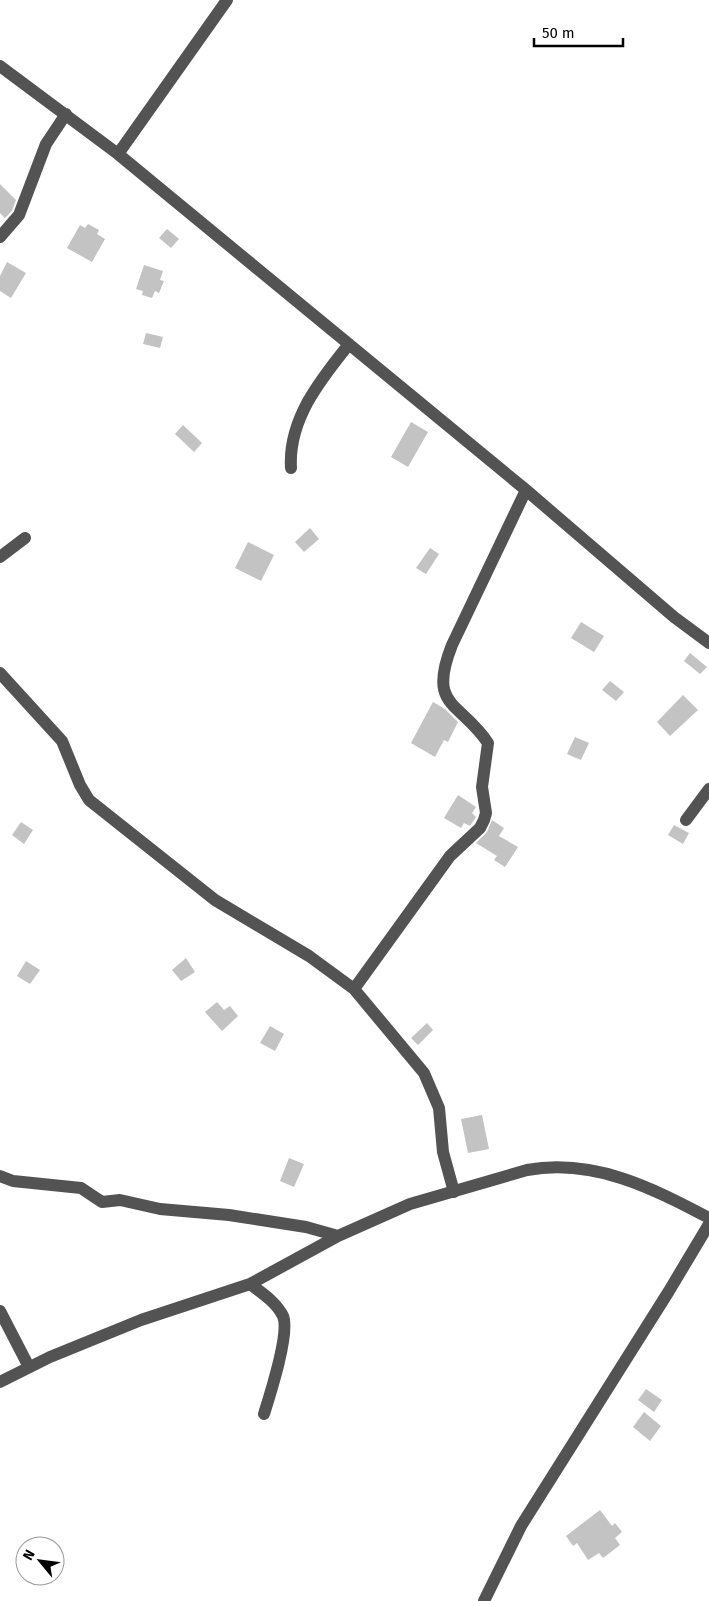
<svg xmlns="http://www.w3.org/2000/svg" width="709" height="1601" font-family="'Fira Sans',sans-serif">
<rect width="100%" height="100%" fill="#fff"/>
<path fill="#c3c3c3" d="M0,184l16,16 -4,11 -7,7 -5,-5z
M88,224l11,6 -2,4 8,5 -13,23 -25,-14 13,-23 5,3z
M167,229l12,10 -8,9 -12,-10z
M7,262l19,11 -15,25 -11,-7v-15z
M144,265l19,6 -3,9 4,1 -5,12 -4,-2 -3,7 -10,-3 1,-4 -7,-2z
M146,333l17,4 -3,11 -17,-4z
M411,422l17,10 -20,35 -17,-10z
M183,425l19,18 -8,9 -19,-18z
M310,528l9,11 -15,13 -9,-10z
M248,542l26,13 -13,26 -26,-13z
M430,548l9,6 -13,20 -10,-6z
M581,622l23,14 -10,16 -23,-14z
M690,653l17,14 -7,7 -16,-13z
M610,681l14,11 -8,9 -14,-11z
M683,695l15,15 -28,26 -13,-14z
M433,702l12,7 13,13 -10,20 -4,-2 -9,17 -24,-14z
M575,737l14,6 -8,17 -14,-6z
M458,795l18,12 -4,6 4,4 -6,9 -6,-3 -3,5 -17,-10z
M492,820l12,8 -5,8 19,11 -13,20 -11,-7 3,-4 -21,-13 11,-11z
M21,822l12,8 -9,14 -12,-9z
M674,825l15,8 -6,11 -15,-9z
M186,958l9,14 -14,9 -9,-11z
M26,961l14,9 -10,14 -13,-8z
M217,1002l7,8 6,-4 8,10 -16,15 -17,-19z
M427,1023l6,7 -15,15 -7,-7z
M270,1026l14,8 -9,17 -15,-8z
M482,1115l7,34 -21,4 -7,-34z
M289,1158l15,6 -10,23 -14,-6z
M646,1389l16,11 -8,12 -16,-12z
M644,1412l17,14 -11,15 -17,-14z
M600,1510l12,16 3,-3 7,9 -7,6 5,7 -17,13 -4,-5 -11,7 -11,-17 -4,3 -7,-10z"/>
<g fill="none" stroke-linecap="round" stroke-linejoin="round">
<path stroke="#535353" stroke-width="12" d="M0,66l118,88 408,336 148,127 35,26
M118,154l109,-154
M0,237l19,-22 27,-71 20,-30
M291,468c-3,-49 30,-89 58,-124
M0,557l25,-19
M0,673l62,68 18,44 9,15 126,100 94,56 45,33 70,84 15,35 4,44 11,40
M686,820l23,-31
M354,989l96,-133 30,-28 4,-8 2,-7 -4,-26 6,-44c-28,-42 -61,-35 -36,-98l74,-155
M0,1176l13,5 68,7 21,14 18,-2 40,9 69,6 77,12 32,9
M250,1284c12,9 26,18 33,32 7,17 -13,79 -19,98
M0,1311l29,56
M0,1382l50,-25 91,-37 109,-36 88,-48 72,-32 117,-34c67,-12 125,18 182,48
M484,1601l37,-75 148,-235 40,-67"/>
</g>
<g transform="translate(40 1561) rotate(299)"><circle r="24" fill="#ffffff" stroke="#999999"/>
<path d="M0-4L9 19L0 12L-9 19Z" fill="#000000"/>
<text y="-8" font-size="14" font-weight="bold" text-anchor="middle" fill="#000000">N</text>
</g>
<path d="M534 38v8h89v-8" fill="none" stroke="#000000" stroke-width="2.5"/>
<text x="542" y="38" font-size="15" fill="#000000" stroke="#ffffff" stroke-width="4" paint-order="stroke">50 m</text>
</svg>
